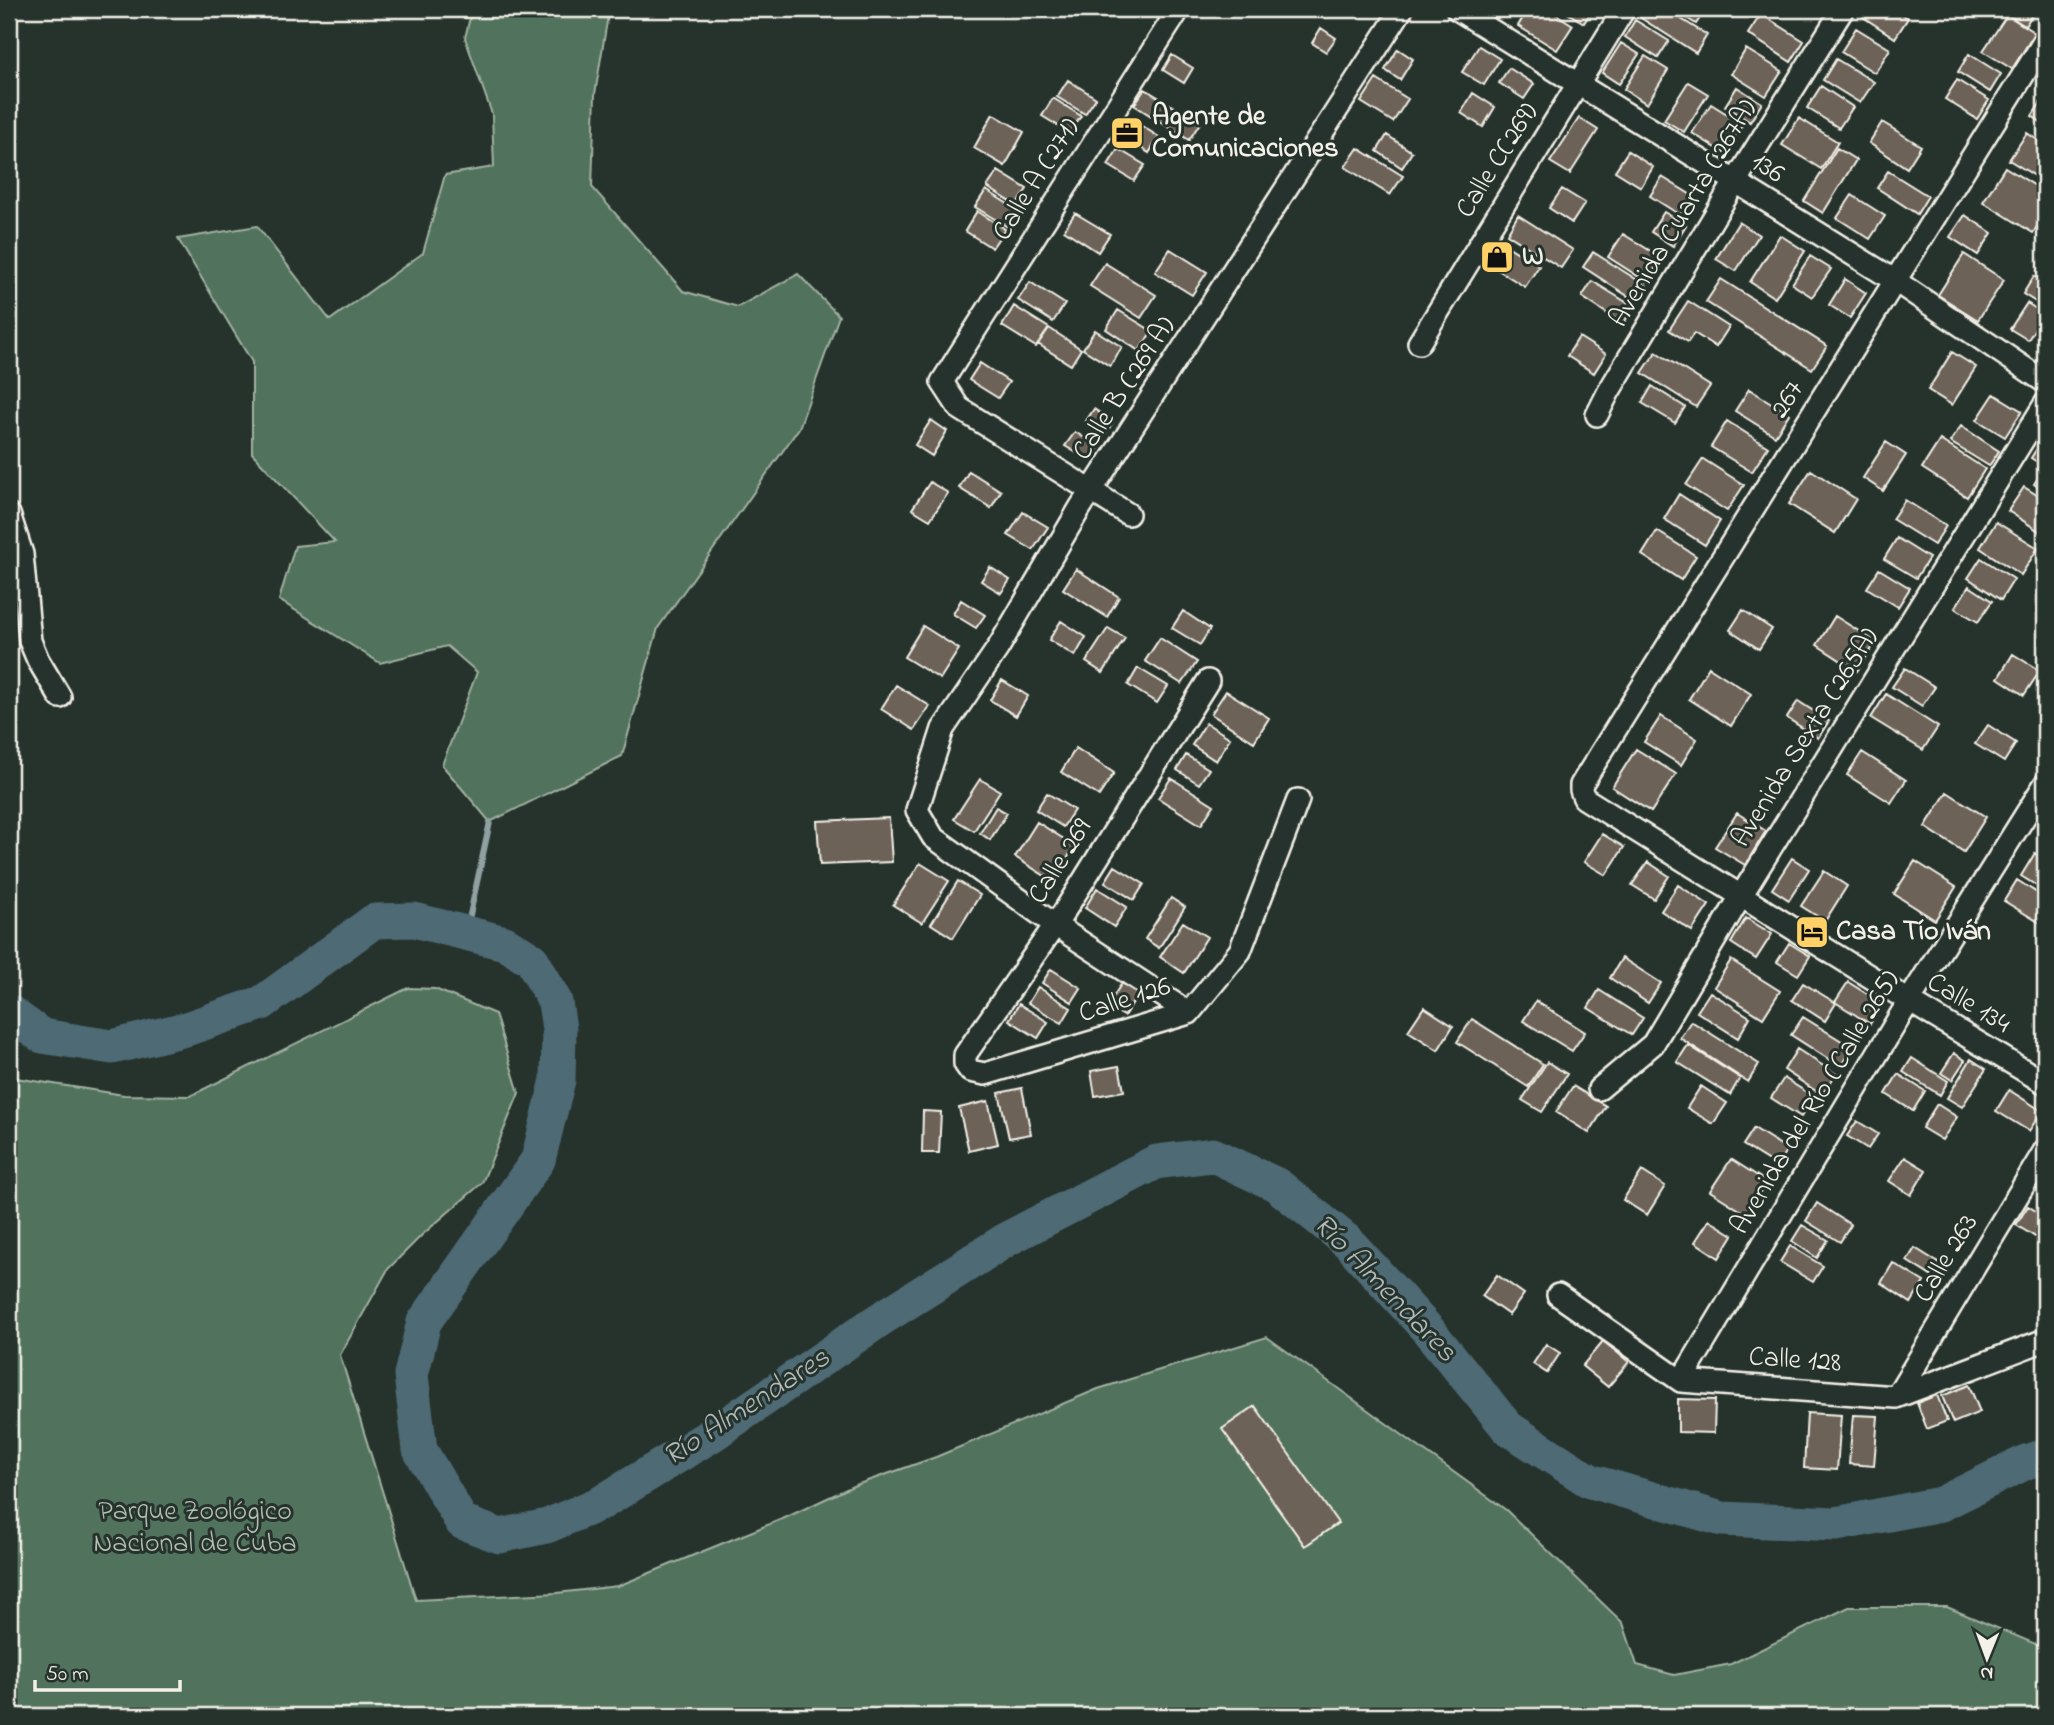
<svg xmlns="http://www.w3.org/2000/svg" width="2054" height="1725" font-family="'Indie Flower',sans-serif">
<rect width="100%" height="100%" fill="#26332d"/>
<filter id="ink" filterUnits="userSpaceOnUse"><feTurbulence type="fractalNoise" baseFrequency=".0143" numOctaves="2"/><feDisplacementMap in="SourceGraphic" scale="14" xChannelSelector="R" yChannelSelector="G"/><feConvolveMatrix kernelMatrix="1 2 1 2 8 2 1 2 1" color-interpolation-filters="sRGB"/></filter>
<g filter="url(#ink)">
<path fill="#51725d" stroke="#a2b2a2" stroke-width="2" d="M472,9h137l-14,85 -3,93 91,104 55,16 60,-33 41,42 -40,112 -141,200 -36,128 -132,66 -48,-57 35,-93 -30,-26 -67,17 -101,-63 16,-54 40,-4 -83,-89v-91l-74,-123 79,-13 73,94 93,-67 22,-78 49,-8 -2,-53 -27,-76z
M408,988l27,1 60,25 24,79 -37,90 -60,52 -34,34 -48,86 76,245 141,-7 61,-7 169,-69 66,-31 83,-29 162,-68 169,-52 239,173 117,113 14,42 37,10 57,-11 118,-57h98l98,41v68h-2036v-639l115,18 66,1z"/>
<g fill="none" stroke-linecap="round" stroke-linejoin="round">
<path stroke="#90a1a2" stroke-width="6" d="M466,933l24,-111"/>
<path stroke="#4d6b74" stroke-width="35" d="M9,1012l33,24 70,11 74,-18 76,-26 112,-82 40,-1 91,23 27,17 23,42 4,27 -1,51 -20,80 -114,162 -13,53 9,75 42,72 38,14 47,-10 54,-23 112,-69 166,-114 130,-82 147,-76 57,-7 64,30 71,57 80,88 80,98 82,53 132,38 114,5 105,-20 85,-42 19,-6"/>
</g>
<path fill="#6d6258" stroke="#f4f1e8" stroke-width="2" d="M1528,9h20l25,16 -16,25 -39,-24z
M1561,9h32l-9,14z
M1640,9h25l42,26 -11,18 -60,-38z
M1672,9h34l-10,15z
M1868,9h25l15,9 -13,20 -32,-21z
M1999,9h37l-11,17z
M1761,14l43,27 -13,21 -43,-28z
M2007,15l28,18 -23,36 -29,-18z
M1635,20l34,21 -11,17 -33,-21z
M1321,28l15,10 -10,14 -14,-9z
M1856,28l34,21 -15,24 -34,-21z
M1621,43l18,11 -20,30 -17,-11z
M1479,46l21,13 -16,26 -22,-13z
M1398,49l15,10 -13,21 -15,-10z
M1746,49l36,22 -16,25 -35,-22z
M1969,54l32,20 -11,18 -32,-20z
M1172,55l21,13 -9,15 -21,-13z
M1645,56l23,14 -21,34 -23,-15z
M1836,59l38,23 -14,21 -37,-23z
M1509,68l25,16 -10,15 -25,-16z
M1376,79l32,20 -15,23 -32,-20z
M1068,80l28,18 -11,16 -28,-17z
M1957,80l32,20 -12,19 -32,-20z
M1688,82l20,12 -24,38 -20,-12z
M1821,86l32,21 -14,21 -32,-20z
M1737,87l25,16 -12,19 -25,-16z
M1145,89l55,34 -11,17 -55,-35z
M1473,93l22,14 -12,20 -22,-14z
M2045,96v29l-13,-9z
M1053,98l28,18 -11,17 -28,-17z
M1711,104l32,20 -19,29 -32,-20z
M993,114l31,18 -19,34 -31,-18z
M1126,116l33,21 -10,16 -33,-21z
M1579,118l19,12 -28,44 -20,-12z
M1799,118l39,24 -17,27 -39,-24z
M1882,122l39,24 -14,22 -38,-25z
M2027,133l18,12v37l-36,-22z
M1387,135l25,17 -10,16 -25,-17z
M1358,148l45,28 -13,19 -45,-28z
M1837,148l19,12 -33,53 -19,-12z
M1118,149l27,16 -11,16 -26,-16z
M1628,151l25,16 -12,20 -26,-16z
M2005,167l40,25v22l-12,19 -50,-31z
M998,171l29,18 -11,16 -29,-18z
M1888,171l40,25 -11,18 -40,-26z
M1662,177l31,19 -13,19 -30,-19z
M1562,189l23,14 -13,20 -23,-15z
M986,190l36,23 -11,16 -36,-22z
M1852,195l33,21 -15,23 -33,-21z
M977,211l28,18 -13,19 -27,-17z
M1664,212l22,13 -13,21 -22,-14z
M1075,213l35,21 -12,18 -34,-22z
M1518,215l55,35 -12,18 -54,-34z
M1965,215l27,18 -14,22 -28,-18z
M1739,222l20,13 -23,36 -20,-12z
M1623,234l39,24 -15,24 -39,-25z
M1780,235l25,16 -30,47 -25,-16z
M1501,242l38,24 -14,21 -38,-24z
M1170,249l37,23 -15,23 -37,-23z
M1593,252l54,34 -10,16 -54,-35z
M1964,254l40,26 -26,40 -40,-25z
M1810,256l21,13 -19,28 -20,-13z
M1105,263l51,32 -15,23 -51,-32z
M2034,276l11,7v25l-22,-14z
M1721,279l106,67 -15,23 -106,-67z
M1845,279l21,14 -16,25 -21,-13z
M1592,281l42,26 -11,17 -41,-27z
M1030,282l35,22 -12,18 -35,-22z
M1688,301l41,26 -13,20 -22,-14 -6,9 -19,-12z
M2027,303l17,11 -16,26 -18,-11z
M1014,306l35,22 -13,19 -34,-21z
M1118,310l34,21 -13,20 -33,-22z
M1049,328l32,21 -10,16 -33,-21z
M1095,330l27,17 -12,19 -27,-17z
M1579,337l27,17 -12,19 -27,-17z
M1656,352l54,34 -14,21 -54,-34z
M1952,352l24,15 -24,38 -24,-15z
M980,363l29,19 -11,16 -29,-18z
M1652,386l33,21 -10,16 -33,-20z
M1749,389l40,25 -14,22 -40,-25z
M1994,394l28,17 -17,26 -28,-17z
M1094,409l19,13 -7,11 -20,-12z
M931,420l16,11 -15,25 -17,-11z
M1727,421l41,26 -16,25 -41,-25z
M1961,426l38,25 -10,15 -39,-24z
M1075,432l24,15 -9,14 -25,-15z
M2045,436v31l-14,-9z
M1940,440l45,29 -18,28 -45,-29z
M1886,442l20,13 -23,36 -20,-13z
M1703,459l41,26 -17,26 -41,-26z
M1811,470l45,29 -21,34 -46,-29z
M2043,470l2,1v21l-11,-8z
M969,471l32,20 -10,17 -32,-20z
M930,482l18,11 -18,27 -18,-11z
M2024,487l21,13v28l-3,5 -34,-22z
M1679,494l41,27 -15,24 -41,-26z
M1905,500l41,26 -12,19 -42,-26z
M1023,512l25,15 -15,23 -25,-15z
M1996,522l42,26 -17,27 -41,-27z
M1657,531l39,25 -15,24 -39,-25z
M1897,538l32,20 -13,20 -32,-19z
M1981,558l33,21 -13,21 -33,-22z
M990,567l20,13 -9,13 -20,-12z
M1076,569l43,28 -12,20 -44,-28z
M1879,569l31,19 -12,19 -31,-19z
M1969,586l23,15 -14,21 -23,-14z
M961,600l24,15 -9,13 -23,-14z
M1743,610l29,19 -13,20 -29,-19z
M1183,611l27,18 -10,16 -28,-17z
M1835,616l41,26 -19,29 -40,-26z
M1061,621l25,16 -11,19 -26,-16z
M923,626l36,23 -19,30 -36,-22z
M1108,628l17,10 -22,35 -17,-11z
M1160,638l37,24 -15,22 -37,-23z
M2013,654l27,17 -16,24 -26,-17z
M1709,667l42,27 -20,32 -42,-27z
M1138,668l30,18 -11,17 -29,-18z
M1905,668l30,19 -13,19 -30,-19z
M1002,680l26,16 -12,20 -26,-16z
M896,685l34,21 -16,24 -33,-21z
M1226,691l43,27 -15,24 -43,-28z
M1886,694l52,33 -15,23 -52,-32z
M1798,701l31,20 -11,17 -31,-20z
M1661,716l36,23 -16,26 -37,-23z
M1206,723l24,15 -14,23 -24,-16z
M1988,725l28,18 -12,19 -29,-18z
M1076,748l38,25 -15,23 -38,-24z
M1636,749l40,25 -25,38 -39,-25z
M1862,752l44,28 -15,23 -44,-28z
M1186,755l23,14 -10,15 -22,-14z
M1171,778l43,27 -13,20 -43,-27z
M980,779l20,12 -26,40 -20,-12z
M1947,792l39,25 -22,35 -39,-25z
M1047,793l27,17 -11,17 -27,-17z
M996,807l11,6 -17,27 -10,-7z
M1737,813l29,18 -21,34 -30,-18z
M889,818l3,44 -72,3 -3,-44z
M1037,822l38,24 -22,35 -38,-24z
M1602,834l22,13 -18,28 -22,-13z
M2035,853l10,7v31l-24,-15z
M1792,858l17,11 -20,31 -17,-11z
M1915,861l41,26 -21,33 -41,-26z
M1648,862l21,14 -15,23 -22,-14z
M920,863l29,18 -27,42 -29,-18z
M1115,866l29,18 -10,16 -29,-18z
M1824,871l23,15 -22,35 -24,-15z
M2017,880l28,18v28l-41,-25z
M958,881l22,14 -27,43 -22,-14z
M1678,885l31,20 -17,26 -31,-20z
M1097,888l30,19 -13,20 -29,-19z
M1171,898l14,9 -26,41 -14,-9z
M1746,918l26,16 -16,25 -25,-16z
M1183,922l24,15 -23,36 -24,-16z
M1789,943l21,13 -12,19 -21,-13z
M1622,958l39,25 -13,20 -38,-25z
M1731,960l49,31 -17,27 -49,-31z
M1051,969l30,19 -9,14 -30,-19z
M1848,982l35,22 -13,20 -35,-22z
M1122,983l17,10 -15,23 -17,-10z
M1803,983l33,20 -11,18 -33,-21z
M1038,987l33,21 -9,15 -34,-20z
M1599,990l44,28 -11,17 -44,-27z
M1710,992l40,25 -12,21 -41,-26z
M1536,1001l49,31 -13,19 -49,-30z
M1019,1004l29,18 -10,16 -29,-18z
M1424,1007l29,19 -15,24 -30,-19z
M1803,1017l50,31 -12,19 -50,-32z
M1472,1019l71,45 -15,23 -71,-45z
M1691,1021l68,43 -11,18 -68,-44z
M1688,1045l52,33 -10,17 -53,-33z
M1797,1049l39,25 -14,21 -38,-25z
M1954,1053l11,7 -13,20 -11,-7z
M1912,1058l36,23 -8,14 -37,-23z
M1971,1059l15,10 -24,38 -15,-9z
M1547,1062l20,12 -25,38 -20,-12z
M1119,1066l5,25 -29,5 -4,-25z
M1898,1074l27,17 -12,20 -27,-17z
M1784,1078l30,19 -13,20 -30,-19z
M1573,1086l33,20 -17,27 -33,-21z
M1701,1086l26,17 -14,21 -26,-16z
M1022,1088l9,46 -22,4 -10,-45z
M2009,1090l33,21 -13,20 -33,-20z
M988,1101l10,43 -29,7 -10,-43z
M1937,1104l20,13 -15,23 -20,-12z
M923,1111l18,1 -2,41h-17z
M1857,1121l21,13 -10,15 -21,-13z
M1754,1128l33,21 -10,17 -34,-21z
M1905,1157l21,13 -15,25 -22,-14z
M1731,1159l36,23 -21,32 -36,-23z
M1642,1171l23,15 -18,29 -24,-15z
M1817,1203l34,22 -11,17 -34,-21z
M2028,1206l17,11v26l-29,-18z
M1709,1220l24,15 -14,23 -24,-16z
M1802,1225l26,15 -11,18 -25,-17z
M1790,1246l33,20 -10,16 -33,-20z
M1915,1248l24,15 -8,13 -24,-15z
M1893,1263l31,19 -13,21 -30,-20z
M1497,1275l27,19 -15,21 -27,-19z
M1603,1341l26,21 -21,25 -26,-21z
M1546,1344l14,9 -13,20 -14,-9z
M1969,1385l11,27 -27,11 -11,-27z
M1937,1395l10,26 -20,8 -10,-26z
M1678,1399l37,1 -1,33 -36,-1z
M1255,1406l83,117 -33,23 -83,-117z
M1807,1413l34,2 -4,55 -33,-2z
M1853,1415l25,1 -4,50 -25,-2z"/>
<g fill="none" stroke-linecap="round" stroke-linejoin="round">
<g stroke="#f4f1e8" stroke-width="26">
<path id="minor" d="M1457,9l437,271 151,102
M2045,40l-464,745v5l3,8 325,203 136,82
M1419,343l205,-334
M1597,415l12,-24 126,-209 108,-173
M9,514l13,40 8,87 8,19 22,37
M1128,514l-169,-106 -17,-26 237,-373
M1208,681l-146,234 -97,140v9l5,7 15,3 204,-61 51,-62 58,-151
M1189,1013l-134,-88 -122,-88 -16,-27 26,-81 55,-81 82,-140 322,-499
M1599,1089l54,-45 88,-148 304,-492
M1558,1295l123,86 215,16 149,-57
M1681,1381l228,-380 136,-217
M1896,1397l149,-247"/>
</g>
<use href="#minor" stroke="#26332d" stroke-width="21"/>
</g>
</g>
<defs>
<g id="office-square" transform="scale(1.75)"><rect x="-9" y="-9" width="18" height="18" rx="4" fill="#ffd166" stroke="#26332d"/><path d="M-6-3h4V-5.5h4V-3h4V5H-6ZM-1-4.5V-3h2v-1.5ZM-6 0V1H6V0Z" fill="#111"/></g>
<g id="shop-square" transform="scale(1.75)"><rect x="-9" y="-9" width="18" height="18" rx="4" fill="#ffd166" stroke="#26332d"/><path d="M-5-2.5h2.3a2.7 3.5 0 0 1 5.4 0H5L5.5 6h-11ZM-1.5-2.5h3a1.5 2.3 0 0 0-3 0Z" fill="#111"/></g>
<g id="hotel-square" transform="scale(1.75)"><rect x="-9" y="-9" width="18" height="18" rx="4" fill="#ffd166" stroke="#26332d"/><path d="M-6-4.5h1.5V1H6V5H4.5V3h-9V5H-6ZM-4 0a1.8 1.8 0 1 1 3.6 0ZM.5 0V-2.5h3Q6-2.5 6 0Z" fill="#111"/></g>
</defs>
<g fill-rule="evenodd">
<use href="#office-square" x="1127" y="133"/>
<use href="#shop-square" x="1497" y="257"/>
<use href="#hotel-square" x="1812" y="932"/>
</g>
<g text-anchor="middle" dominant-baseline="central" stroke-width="6" stroke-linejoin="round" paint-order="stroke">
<g font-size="28" font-weight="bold" fill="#f4f1e8" stroke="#26332d" text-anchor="start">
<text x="1152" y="117">Agente de<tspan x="1152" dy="32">Comunicaciones</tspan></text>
<text x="1522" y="257">W</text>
<text x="1836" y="932">Casa Tío Iván</text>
</g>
<g font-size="28" fill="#f4f1e8" stroke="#26332d">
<text transform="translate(1498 161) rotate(-58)">Calle C(269)</text>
<text transform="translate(1767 169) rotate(32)">136</text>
<text transform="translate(1037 180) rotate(-58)">Calle A (271)</text>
<text transform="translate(1684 214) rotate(-59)">Avenida Cuarta (267A)</text>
<text transform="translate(1125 389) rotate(-57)">Calle B (269 A)</text>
<text transform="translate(1788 400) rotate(-58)">267</text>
<text transform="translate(1806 738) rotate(-58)">Avenida Sexta (265A)</text>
<text transform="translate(1061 862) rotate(-58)">Calle 269</text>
<text transform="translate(1125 1001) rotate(-18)">Calle 126</text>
<text transform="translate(1968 1004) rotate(31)">Calle 134</text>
<text transform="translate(1816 1103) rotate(-59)">Avenida del Río (Calle 265)</text>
<text transform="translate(1947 1259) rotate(-59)">Calle 263</text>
<text transform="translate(1795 1361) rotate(4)">Calle 128</text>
</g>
<g font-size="28" fill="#b3beb0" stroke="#26332d">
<text x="195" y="1512">Parque Zoológico<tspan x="195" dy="32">Nacional de Cuba</tspan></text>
</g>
<g font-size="30" font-style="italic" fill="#b1bbba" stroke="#26332d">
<text transform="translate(1384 1289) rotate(46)">Río Almendares</text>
<text transform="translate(747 1408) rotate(-33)">Río Almendares</text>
</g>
</g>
<rect width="2054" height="1725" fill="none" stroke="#26332d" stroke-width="35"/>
<rect x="18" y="18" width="2019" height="1690" fill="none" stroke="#f4f1e8" stroke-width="2.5" filter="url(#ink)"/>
<g transform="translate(1987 1658) rotate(181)" stroke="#26332d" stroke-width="5" paint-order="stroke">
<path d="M0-5L12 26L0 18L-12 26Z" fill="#f4f1e8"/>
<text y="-10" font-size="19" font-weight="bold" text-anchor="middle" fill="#f4f1e8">N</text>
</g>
<path d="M35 1680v10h145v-10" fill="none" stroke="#f4f1e8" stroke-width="3.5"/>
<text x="46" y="1680" font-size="21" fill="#f4f1e8" stroke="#26332d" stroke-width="5" paint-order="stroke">50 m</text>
</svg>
